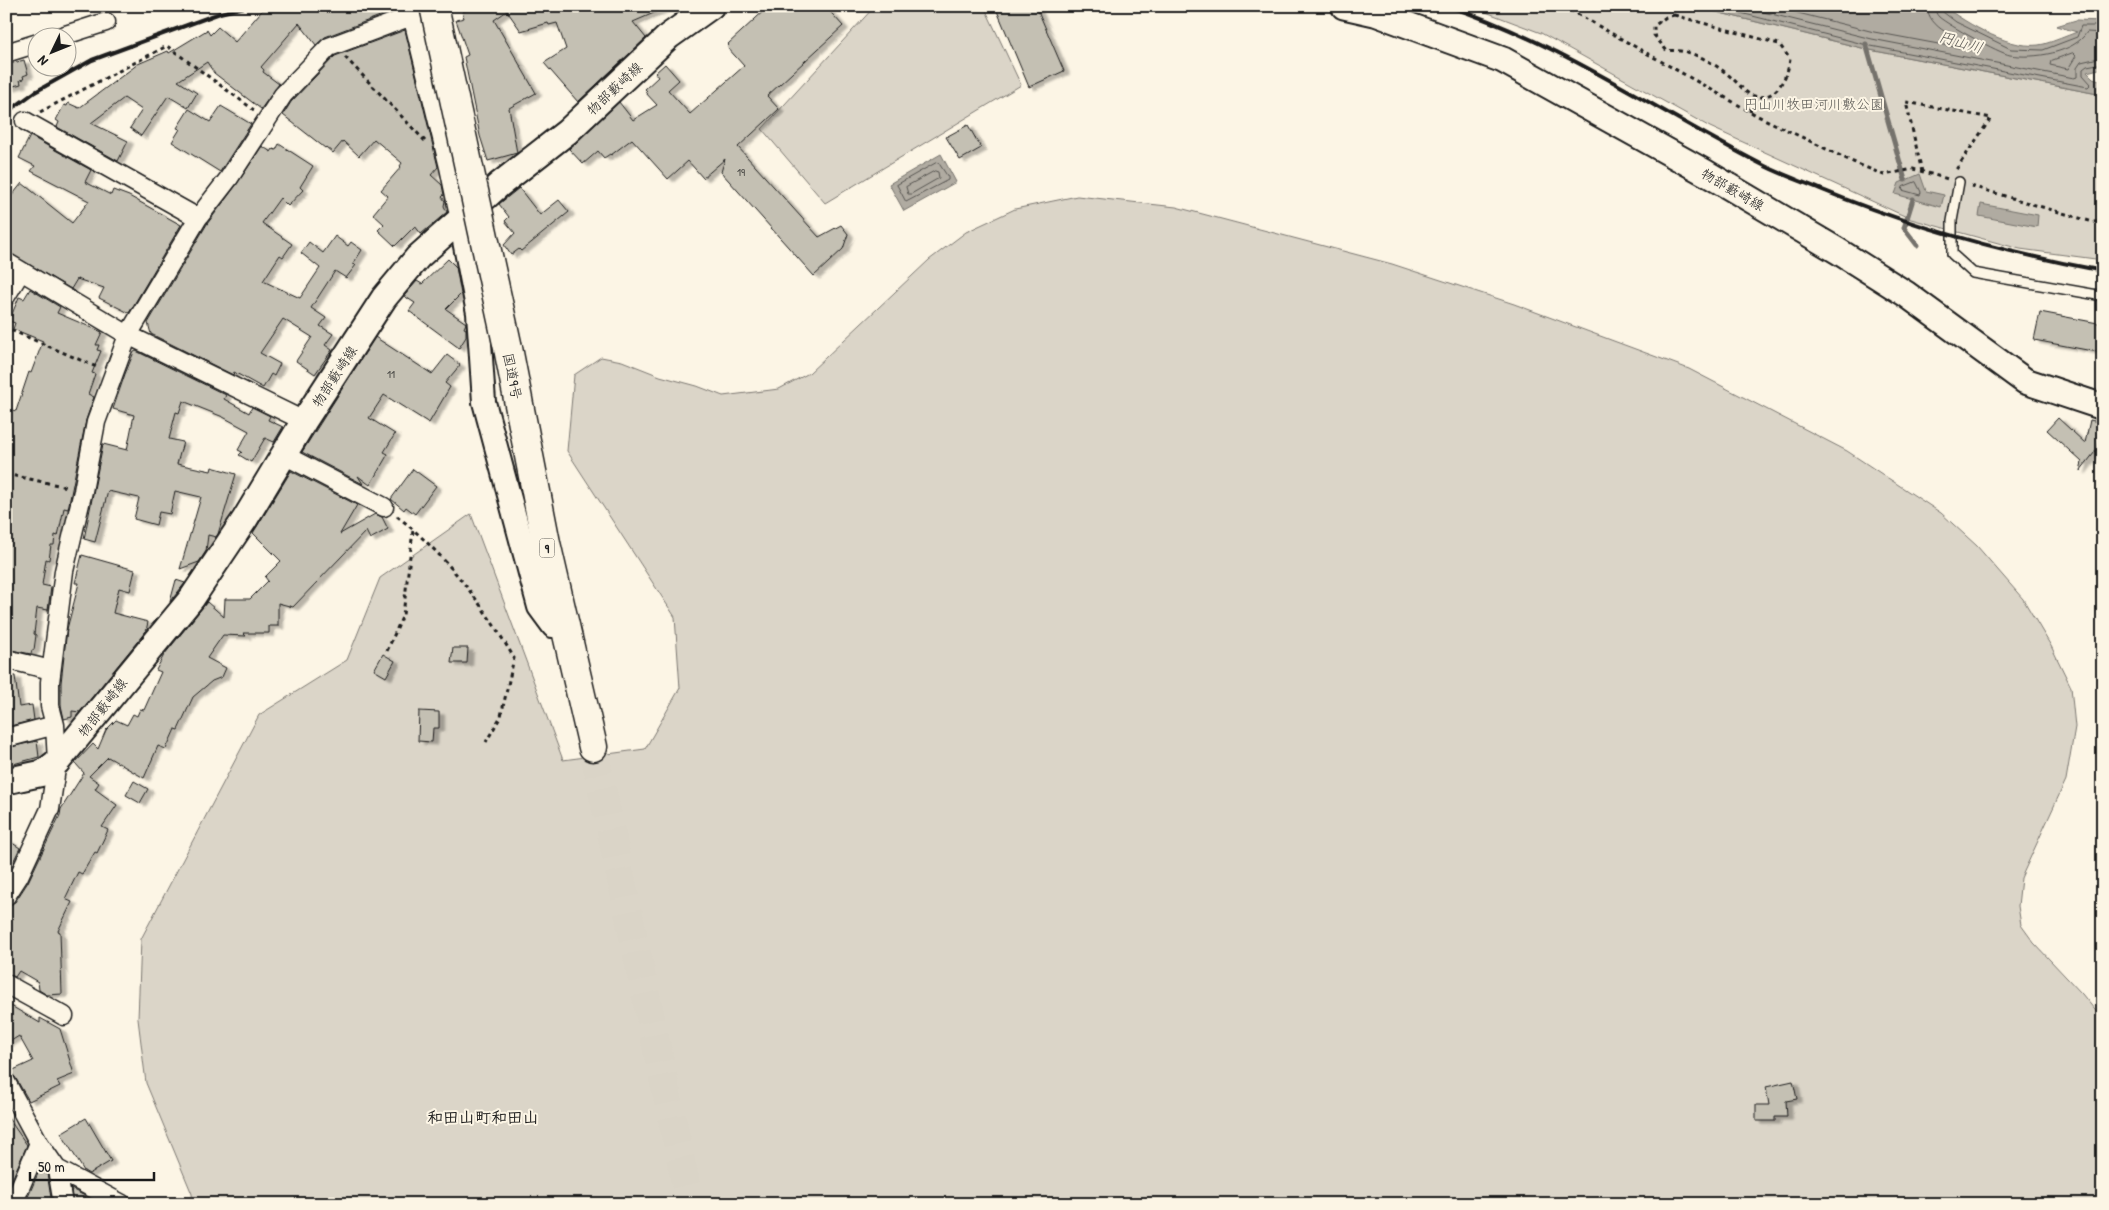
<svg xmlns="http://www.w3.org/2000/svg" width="2109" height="1210" font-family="'Patrick Hand','Klee One',sans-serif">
<defs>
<filter id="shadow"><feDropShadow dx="5.5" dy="3" stdDeviation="1" flood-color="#0004"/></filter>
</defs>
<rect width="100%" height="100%" fill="#fcf5e5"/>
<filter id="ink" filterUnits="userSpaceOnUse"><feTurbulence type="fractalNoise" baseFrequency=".02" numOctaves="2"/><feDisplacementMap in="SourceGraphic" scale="10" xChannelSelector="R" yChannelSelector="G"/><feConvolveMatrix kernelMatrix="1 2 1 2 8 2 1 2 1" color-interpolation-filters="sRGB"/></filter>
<g filter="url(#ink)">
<path fill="#dbd5c8" stroke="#7c7872" d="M875,6h109l37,79 -196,118 -63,-74z
M1470,6h222l178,44 233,45v165l-83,-11 -109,-30 -201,-92 -169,-94z
M1077,196l99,11 216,57 122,40 175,65 158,82 94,62 36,33 46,53 28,47 20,41 4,40 -9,53 -45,98 -3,28 3,19 13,18 48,51 21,26v184h-1910l-1,-10 -46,-111 -8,-64 3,-80 118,-224 88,-55 33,-82 91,-64 92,246 82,-11 35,-61 -5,-71 -108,-166 7,-76 27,-18 21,4 38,15 37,10 26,10 56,-7 30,-16 120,-113 37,-28 49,-23z"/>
<path fill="#b0aba1" stroke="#75726c" d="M1692,6h251c25,18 70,46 101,38 11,-3 22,-8 33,-12l-21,-6 20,-6 27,1v47l-16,4 6,6 10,3v14l-233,-45z
M941,154l15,28 -52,29 -15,-27z
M1920,174l6,17 18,4 -3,12 -46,-13 4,-11z
M1981,204l57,11 -1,12 -58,-11z"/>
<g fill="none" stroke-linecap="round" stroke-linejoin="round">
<path stroke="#575551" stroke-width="1" d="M1713,6l158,40 217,41 3,-3 -8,-9v-6l4,-3 16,-3
M1739,6l133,33 202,39 3,-1v-9l4,-6 22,-5
M1770,6l104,26 102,19 -1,-4c-17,-9 -47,-18 -48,-41
M1935,6c0,5 1,8 4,11 9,8 60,36 71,38 24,4 64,-2 77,-23l16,1
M1941,6l2,6 13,10 55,27 32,1 34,-13 4,-11h22
M2073,53l3,3 -8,13 -18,-4 1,-4z
M938,162l10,15v3l-42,22 -9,-17z
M935,171l3,1 1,6 -28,16h-3l-2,-7z
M1916,182l5,10 -1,3 -18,-5 1,-3z"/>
<path stroke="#75726c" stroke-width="5" d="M1866,44l39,136
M1913,199l-9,29 13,17"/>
</g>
<path fill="#c4c0b3" stroke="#1c1c1c" filter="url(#shadow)" d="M266,6h140l-81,31 -9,8 -17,-22 -38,44 3,3 -1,2 16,12 -18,25 -47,-36 -7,-11 -29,19 19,12 -9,15 -20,-12 -27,40 -11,-8 12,-18 -18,-12 -33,25 37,18 -10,20 -61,-34 2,-5 -3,-2 8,-15 3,1 1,-3 11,5 59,-44 30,-13 1,2 38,-23 3,5 8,-8 17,15z
M480,6h190l-37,16 13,16 -68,64 -34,-39 22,-14 -9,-26 -8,2 -1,-2 -27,8 -14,-20 -13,9 42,73 -27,15 8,45 -29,8 -8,-25 -16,-79 4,-2 -12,-35 8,-2 -2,-6z
M769,6h56l18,20 -76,70 12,13 -41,38 81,90 22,-12 7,9 -5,15 -29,27 -93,-104 4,-13 -22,19 -15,-17 -20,18 -36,-40 -21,16 -1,-1 -6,4 -6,-7 -15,13 -14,-15 50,-47 14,18 24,-15 -12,-13 2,-1 -2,-2 13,-12 -3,-4 10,-9 14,16 -11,10 22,24 54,-48 -17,-19 2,-2 -1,-1z
M995,6h41l28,65 -35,16z
M405,30l33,137 -7,8 11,10 2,10 -2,2 3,4 -1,5 3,6 -26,22 -6,-8 -20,20 -17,-16 6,-6 -11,-10 15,-18 -7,-6 20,-23 -1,-1 2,-3 -28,-24 -15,17 -16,-15 -10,12 -7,-6 -1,1 -42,-33 8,-13 44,-46z
M24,60l4,14 -5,2 1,3 -4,1 1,4 -15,4v-23z
M221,106l30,18 -31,48 -48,-30 8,-13 -3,-1 12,-19 21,13z
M968,125l13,23 -21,12 -14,-23z
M30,136l61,34 -6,12 26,13 2,-5 16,6 52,29 -52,88 -30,-15 5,-10 -27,-9 -6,10 -65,-38v-48l16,-20 50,40 17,-22 -58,-30 4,-5 -16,-8z
M279,144l34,22 -13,21 3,3 -15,16 -8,-8 -18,25 30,21 -9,13 -3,-2 -17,26 37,17 20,-30 -19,-15 8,-11 14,11 12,-17 13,10 3,-4 11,8 -9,14 3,1 -10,13 -11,-7 -24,37 15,10 -6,8 13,8 -8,11 7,5 -17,24 -19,-13 16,-24 -29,-18 -23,34 20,11 -6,12 -3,-2 -8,14 -29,-16 -1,3 -82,-41 -3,-11 59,-99 30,-40 25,-38 9,6 2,-3 3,1z
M519,188l21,27 19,-15 10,12 -48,39 -2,-2 -8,6 -7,-10 11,-12 -10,-12 4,-4 -10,-13z
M448,259l8,8 5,27 -15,15 20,14 -2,5 2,1v8l-7,11 -50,-37 6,-8 -11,-7 13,-15 5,3z
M30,289l30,18 -3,6 45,19 -6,13h3l-2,5 4,1 -9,22 3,1 -7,20 6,3 -8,23 -18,89 -4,-1 -6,28 -3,-1 -1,10h-3l-2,15 -3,-1 -4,26 9,2 -3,23 -11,-2 -3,26 2,1 -2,15h-2l-1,4 -25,-5v-233l3,-7 7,2 13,-39 2,1 12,-32 -30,-12 2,-6 -6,-2 10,-24 5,2z
M2040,312l63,12v29l-69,-13z
M375,337l57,37 15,-19 13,10 -15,18 5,4 -21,36 -45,-28 -15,23 26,16 -11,18 4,2 -18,31 -12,-9 5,8 -61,-32z
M136,351l90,44 -2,4 25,14 3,-6 18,9 -2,4 15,7 -9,15 -9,-4 -14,24 -12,-7 3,-3 -4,-2 11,-19 -26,-14 -40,-16 -4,12 -3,-1 -7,27 14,3 -6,22 34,7 1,-4 24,7 -18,60 -2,3 -8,-2 -2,16 -7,11 -19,7 21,-72 -26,-6 -5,23 -11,-2 -3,13 -22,-6 5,-21 -31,-7 -13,51 -11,-3 19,-95 24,6 7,-35 -21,-6 12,-35 9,-22z
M2058,418l27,25 5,-23 13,3 -5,25 -18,23 2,-9 -35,-32z
M413,469l23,17 -21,28 -9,-7 -2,3 -13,-11z
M291,471l66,34 -17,29 35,-20 7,3 6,12 -18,10 -4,-8 -73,76 -15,-4v23h-9v7h-26l3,3 -23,-1 -16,23 19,10 -4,9 -10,4 -19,16 -15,33 -3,-1 -9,20 -8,-3 -14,32 -36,-21 -19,19 10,7 -4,6 22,16 -15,22 6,3 -11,23 -2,-1 -13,22 -4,-2 -13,27 7,3 -14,29 2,1 2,62 -15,1 -8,-5 -1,-8 -19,-11 -4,6 -9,-4v-67l9,-4 13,-20 32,-67 1,-6 23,-36 -9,-10 18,-19 5,5 8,-19 10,-10 11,5 6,-11 4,2 3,-7 4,1 17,-38 -5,-2 8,-15 43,-53 17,15 1,-18h25l18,-18 -3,-4 16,-16 -28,-28z
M82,555l53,15 -5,21 -11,-3 -6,25 35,9 -2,9 -66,81 -8,-1v6l-8,2 -3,-14v-22l6,-54 12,-46h-4z
M176,580l9,3 -15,19z
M453,648h15l-1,15h-16z
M383,654l12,7 -9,16 -12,-7z
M6,676h9l4,31 13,-2 2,15 -28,7z
M419,711l20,1v16h-6l-1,14 -14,-1z
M37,741l2,16 -33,9v-18z
M134,781l14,8 -8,14 -14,-8z
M6,839l14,9 -14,28z
M6,1003l34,20v-5l20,11 14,45 -17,7 3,5 -31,15 -14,-24 -6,-5 24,-11 -14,-25 -13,8z
M1793,1081l4,18 -11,2 1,16h-12v4h-19v-16h13l-3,-18z
M6,1115l21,30 -21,48z
M86,1118l25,43 -22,13 -5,-3 -23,-38z
M39,1171l8,2 5,31h-27z
M71,1189l14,7 1,8h-13z"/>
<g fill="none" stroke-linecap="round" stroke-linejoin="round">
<path stroke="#dad4c7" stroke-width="28" stroke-dasharray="28 14" stroke-linecap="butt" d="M593,747l97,457"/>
<g stroke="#1c1c1c" stroke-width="12">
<path id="service" d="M1959,182l-7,39v33l21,19 130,23"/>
</g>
<g stroke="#1c1c1c" stroke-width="21">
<path id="minor" d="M412,15l37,152 11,53
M56,38l50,-16
M6,53l32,-10
M25,121l173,97
M6,262l122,73 176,86
M6,296l15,-25
M284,455l100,52
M6,659l45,11
M6,738l49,-13
M6,896l13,-20 31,-67 7,-47 -2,-37 -5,-19v-24l14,-111 19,-80 13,-69 32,-87 70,-117 31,-40 54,-83 46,-48 109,-41
M6,984l58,32
M6,1082l33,61 18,26 6,35
M57,1169l65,35
M13,1204l26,-61"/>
</g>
<g stroke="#1c1c1c" stroke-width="26">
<path id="tertiary" d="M460,220l18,93 6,89 55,205 14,19 13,-3"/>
</g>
<g stroke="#1c1c1c" stroke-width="29">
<path id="secondary" d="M1344,6l31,7 128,47 203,113 132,78 68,43 119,87 78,26
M6,781l37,-8 14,-11 135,-164 53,-79 59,-98 80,-123 34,-41 81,-72 68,-53 102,-96 42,-30"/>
</g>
<g stroke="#1c1c1c" stroke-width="31">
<path id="trunk" d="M508,348l38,195 47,204"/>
</g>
<path stroke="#1c1c1c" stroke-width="3" stroke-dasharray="4 4" stroke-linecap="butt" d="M1563,6l195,110 95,46 31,13 29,-6 35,10
M1674,15l105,29 11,15c-2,17 -14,43 -36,37 -8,-2 -14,-11 -21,-17 -15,-14 -44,-32 -66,-28l-13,-16v-9l12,-9z
M345,57l80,84
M40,112l127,-66 87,64
M1750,112l3,-16
M1922,172l-16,-70 85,16 -36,53
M1971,186l122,36 10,-1
M6,324l7,7 86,37
M6,474l61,13
M397,516c50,40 85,87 117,142l-13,58 -15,26
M387,651l16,-36 10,-85"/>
<use href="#service" stroke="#fcf5e5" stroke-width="9"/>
<use href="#minor" stroke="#fcf5e5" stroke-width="18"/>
<use href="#tertiary" stroke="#fcf5e5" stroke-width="22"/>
<use href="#secondary" stroke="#fcf5e5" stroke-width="25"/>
<use href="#trunk" stroke="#fcf5e5" stroke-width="28"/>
<path stroke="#1c1c1c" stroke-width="4" d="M1448,6c112,37 209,105 313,158 19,10 40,17 59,25 92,38 186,64 283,82
M6,113l29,-21 57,-32 128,-47 29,-7"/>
<g stroke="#1c1c1c" stroke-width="31" stroke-linecap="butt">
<path id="trunk-bridge" d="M434,6l74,342"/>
</g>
<use href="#trunk-bridge" stroke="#fcf5e5" stroke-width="28"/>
</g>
</g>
<g text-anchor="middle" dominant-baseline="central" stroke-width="4" stroke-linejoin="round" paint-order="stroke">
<g font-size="11" fill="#464542">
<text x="741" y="172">19</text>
<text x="391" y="374">11</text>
</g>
<rect fill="#fcf5e5" stroke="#5f5d58" stroke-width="1" x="539.5" y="538.5" width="15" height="19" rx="4"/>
<g font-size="12" font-weight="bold" fill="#1c1c1c">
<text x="547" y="548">9</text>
</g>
<g font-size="14" fill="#1c1c1c" stroke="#fcf5e5">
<text transform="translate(614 88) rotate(-43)">物部藪崎線</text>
<text transform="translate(1733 189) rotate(30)">物部藪崎線</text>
<text transform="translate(334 376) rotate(-57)">物部藪崎線</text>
<text transform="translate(513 376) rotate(79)">国道9号</text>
<text transform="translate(102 707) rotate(-52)">物部藪崎線</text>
</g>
<g font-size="14" fill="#555450" stroke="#fcf5e5">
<text x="1814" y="103">円山川牧田河川敷公園</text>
</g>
<g font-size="15" font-style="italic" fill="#575551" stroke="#fcf5e5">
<text transform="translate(1961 42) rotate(16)">円山川</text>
</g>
<g font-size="16" font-weight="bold" fill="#1c1c1c" stroke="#fcf5e5">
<text x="483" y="1117">和田山町和田山</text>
</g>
</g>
<rect width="2109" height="1210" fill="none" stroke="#fcf5e5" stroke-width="25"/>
<rect x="12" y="12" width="2084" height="1185" fill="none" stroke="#1c1c1c" stroke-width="2" filter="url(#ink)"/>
<g transform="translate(52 52) rotate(227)"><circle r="24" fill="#fcf5e5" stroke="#a29e95"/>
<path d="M0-4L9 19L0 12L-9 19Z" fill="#1c1c1c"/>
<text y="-8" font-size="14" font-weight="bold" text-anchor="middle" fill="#1c1c1c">N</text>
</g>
<path d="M30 1172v8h124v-8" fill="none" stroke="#1c1c1c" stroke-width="2.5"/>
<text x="38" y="1172" font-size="15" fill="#1c1c1c" stroke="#fcf5e5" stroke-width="4" paint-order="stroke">50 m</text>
</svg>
